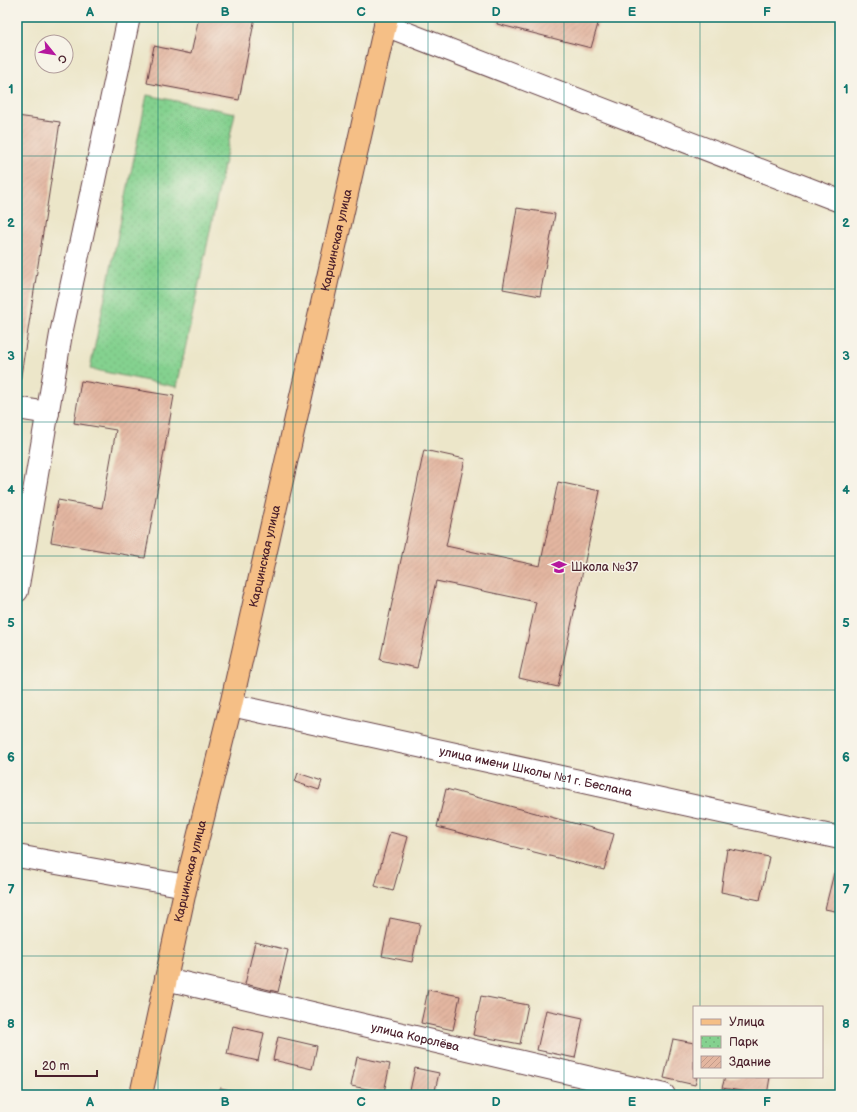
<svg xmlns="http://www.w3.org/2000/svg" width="857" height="1112" font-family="'Balsamiq Sans',sans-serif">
<defs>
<pattern id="park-dots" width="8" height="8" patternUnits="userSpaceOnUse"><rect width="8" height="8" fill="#84d18f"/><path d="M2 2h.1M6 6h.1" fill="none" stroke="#74b37c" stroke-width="1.8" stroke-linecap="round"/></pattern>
<pattern id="building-hatch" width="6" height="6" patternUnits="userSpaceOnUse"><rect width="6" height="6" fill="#e3b6a0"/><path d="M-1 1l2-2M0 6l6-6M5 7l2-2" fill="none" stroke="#c49c8a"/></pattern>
</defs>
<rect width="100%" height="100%" fill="#f7f3e8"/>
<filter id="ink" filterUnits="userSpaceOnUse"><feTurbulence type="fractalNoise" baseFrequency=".025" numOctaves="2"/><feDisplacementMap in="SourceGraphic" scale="8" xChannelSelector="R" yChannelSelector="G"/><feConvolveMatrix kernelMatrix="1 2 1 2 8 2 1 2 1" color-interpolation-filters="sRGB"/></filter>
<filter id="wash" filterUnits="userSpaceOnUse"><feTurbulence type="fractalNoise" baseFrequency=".012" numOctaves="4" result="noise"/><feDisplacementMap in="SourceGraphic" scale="16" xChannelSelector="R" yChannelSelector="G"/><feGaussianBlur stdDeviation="0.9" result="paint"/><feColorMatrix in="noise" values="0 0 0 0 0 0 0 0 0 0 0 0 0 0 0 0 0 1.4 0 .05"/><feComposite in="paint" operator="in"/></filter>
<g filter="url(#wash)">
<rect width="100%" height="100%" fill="#ece6c9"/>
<path fill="url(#park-dots)" stroke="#67785d" d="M147,95l88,18 -58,274 -87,-18z"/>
<g id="blocks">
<path fill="url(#building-hatch)" d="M199,17h56l-16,83 -92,-17 7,-37 37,8z
M498,17h102l-9,31 -94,-24z
M17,116l43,6 -40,260h-3z
M517,208l38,6 -15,82 -37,-7z
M81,381l93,15 -29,162 -94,-16 7,-42 44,8 14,-78 -42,-7z
M424,450l41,9 -19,87 94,20 18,-84 42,9 -42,196 -39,-9 17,-76 -100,-21 -19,87 -37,-8z
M298,773l24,8 -3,9 -24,-8z
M446,789l168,45 -10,36 -167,-43z
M390,832l18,5 -15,54 -18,-5z
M727,849l42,8 -9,43 -39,-8z
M834,873l6,1v38l-15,-3z
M390,918l30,6 -8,38 -30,-6z
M255,942l33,8 -10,42 -33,-8z
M428,990l32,6 -7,34 -32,-7z
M481,996l47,9 -8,39 -47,-9z
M546,1010l37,8 -8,40 -38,-8z
M233,1026l31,7 -6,28 -31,-7z
M278,1037l39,9 -5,23 -39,-9z
M673,1039l21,4v34h3l-2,8 -31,-7z
M357,1057l33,7 -6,28 -33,-6z
M415,1068l24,5 -5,22h-25z
M725,1077h45l-3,18 -45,-7z
M220,1088l32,6v1h-33z"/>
</g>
</g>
<g filter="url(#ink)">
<use href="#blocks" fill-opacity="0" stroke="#623d43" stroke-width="1"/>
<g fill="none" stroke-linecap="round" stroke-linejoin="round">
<g stroke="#623d43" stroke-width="24">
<g id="minor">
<path d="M385,25l455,176"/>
<path d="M17,408l31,5"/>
<path d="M17,591l44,-257 68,-317"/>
<path id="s1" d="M231,705l609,133"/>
<path d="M17,856l169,30"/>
<path id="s2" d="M166,979l498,116"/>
</g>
</g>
<g stroke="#623d43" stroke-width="24">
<g id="major">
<path id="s3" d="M141,1095l45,-209 45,-181 156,-688"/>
</g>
</g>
<use href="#minor" stroke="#fff" stroke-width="22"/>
<use href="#major" stroke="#f5bf86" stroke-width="22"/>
</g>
</g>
<path fill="none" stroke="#0f766e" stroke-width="1" stroke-opacity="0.55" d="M158,17v1078M293,17v1078M428,17v1078M564,17v1078M700,17v990M17,156h823M17,289h823M17,422h823M17,556h823M17,690h823M17,823h823M17,956h823M700,1077v18"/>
<defs>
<g id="school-bare" transform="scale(1.2)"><path d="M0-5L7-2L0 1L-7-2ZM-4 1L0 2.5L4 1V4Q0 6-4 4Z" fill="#b5179e" stroke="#f7f3e8" stroke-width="2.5" paint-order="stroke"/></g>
</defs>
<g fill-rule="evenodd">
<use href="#school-bare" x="559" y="567"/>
</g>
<g text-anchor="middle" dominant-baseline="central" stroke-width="3" stroke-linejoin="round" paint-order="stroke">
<g font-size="12" fill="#4a1f2b" stroke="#f7f3e8">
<text stroke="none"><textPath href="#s3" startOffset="877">Карцинская улица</textPath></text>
<text stroke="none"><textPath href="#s3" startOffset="553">Карцинская улица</textPath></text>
<text stroke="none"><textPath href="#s1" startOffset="312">улица имени Школы №1 г. Беслана</textPath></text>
<text stroke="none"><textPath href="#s3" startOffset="229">Карцинская улица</textPath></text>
<text stroke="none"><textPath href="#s2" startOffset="256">улица Королёва</textPath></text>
</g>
<g font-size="12" fill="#4a1f2b" stroke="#f7f3e8" text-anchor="start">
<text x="571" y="567">Школа №37</text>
</g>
</g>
<rect width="857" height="1112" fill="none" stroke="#f7f3e8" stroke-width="44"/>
<rect x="693" y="1006" width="130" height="72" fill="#f7f3e8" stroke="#b29e9c"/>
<rect x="701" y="1019" width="20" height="6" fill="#f5bf86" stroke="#b29e9c"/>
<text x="729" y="1026" font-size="12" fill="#4a1f2b">Улица</text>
<rect x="701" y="1036" width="20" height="12" fill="url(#park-dots)" stroke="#b29e9c"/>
<text x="729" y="1046" font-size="12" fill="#4a1f2b">Парк</text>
<rect x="701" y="1056" width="20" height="12" fill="url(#building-hatch)" stroke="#b29e9c"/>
<text x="729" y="1066" font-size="12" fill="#4a1f2b">Здание</text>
<g transform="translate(54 54) rotate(120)"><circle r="19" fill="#f7f3e8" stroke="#b29e9c"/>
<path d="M0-3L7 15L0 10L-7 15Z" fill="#b5179e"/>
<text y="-6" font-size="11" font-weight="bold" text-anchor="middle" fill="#4a1f2b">С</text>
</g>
<path d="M36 1070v6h61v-6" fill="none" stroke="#4a1f2b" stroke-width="2"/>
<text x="42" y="1070" font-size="12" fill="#4a1f2b" stroke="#f7f3e8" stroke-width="3" paint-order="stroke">20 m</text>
<rect x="22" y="22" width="813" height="1068" fill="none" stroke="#0f766e" stroke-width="1.5"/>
<g font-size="13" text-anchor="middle" font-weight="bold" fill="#0f766e">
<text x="90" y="16">A</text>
<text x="225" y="16">B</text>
<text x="361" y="16">C</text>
<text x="496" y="16">D</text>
<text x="632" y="16">E</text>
<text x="767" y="16">F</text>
<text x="11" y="93">1</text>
<text x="846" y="93">1</text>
<text x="11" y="227">2</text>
<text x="846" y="227">2</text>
<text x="11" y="360">3</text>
<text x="846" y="360">3</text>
<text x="11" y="494">4</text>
<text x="846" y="494">4</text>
<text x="11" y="627">5</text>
<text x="846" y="627">5</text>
<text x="11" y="761">6</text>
<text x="846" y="761">6</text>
<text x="11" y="894">7</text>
<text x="846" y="894">7</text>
<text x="11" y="1028">8</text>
<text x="846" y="1028">8</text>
<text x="90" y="1106">A</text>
<text x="225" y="1106">B</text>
<text x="361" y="1106">C</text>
<text x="496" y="1106">D</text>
<text x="632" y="1106">E</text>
<text x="767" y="1106">F</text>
</g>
</svg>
